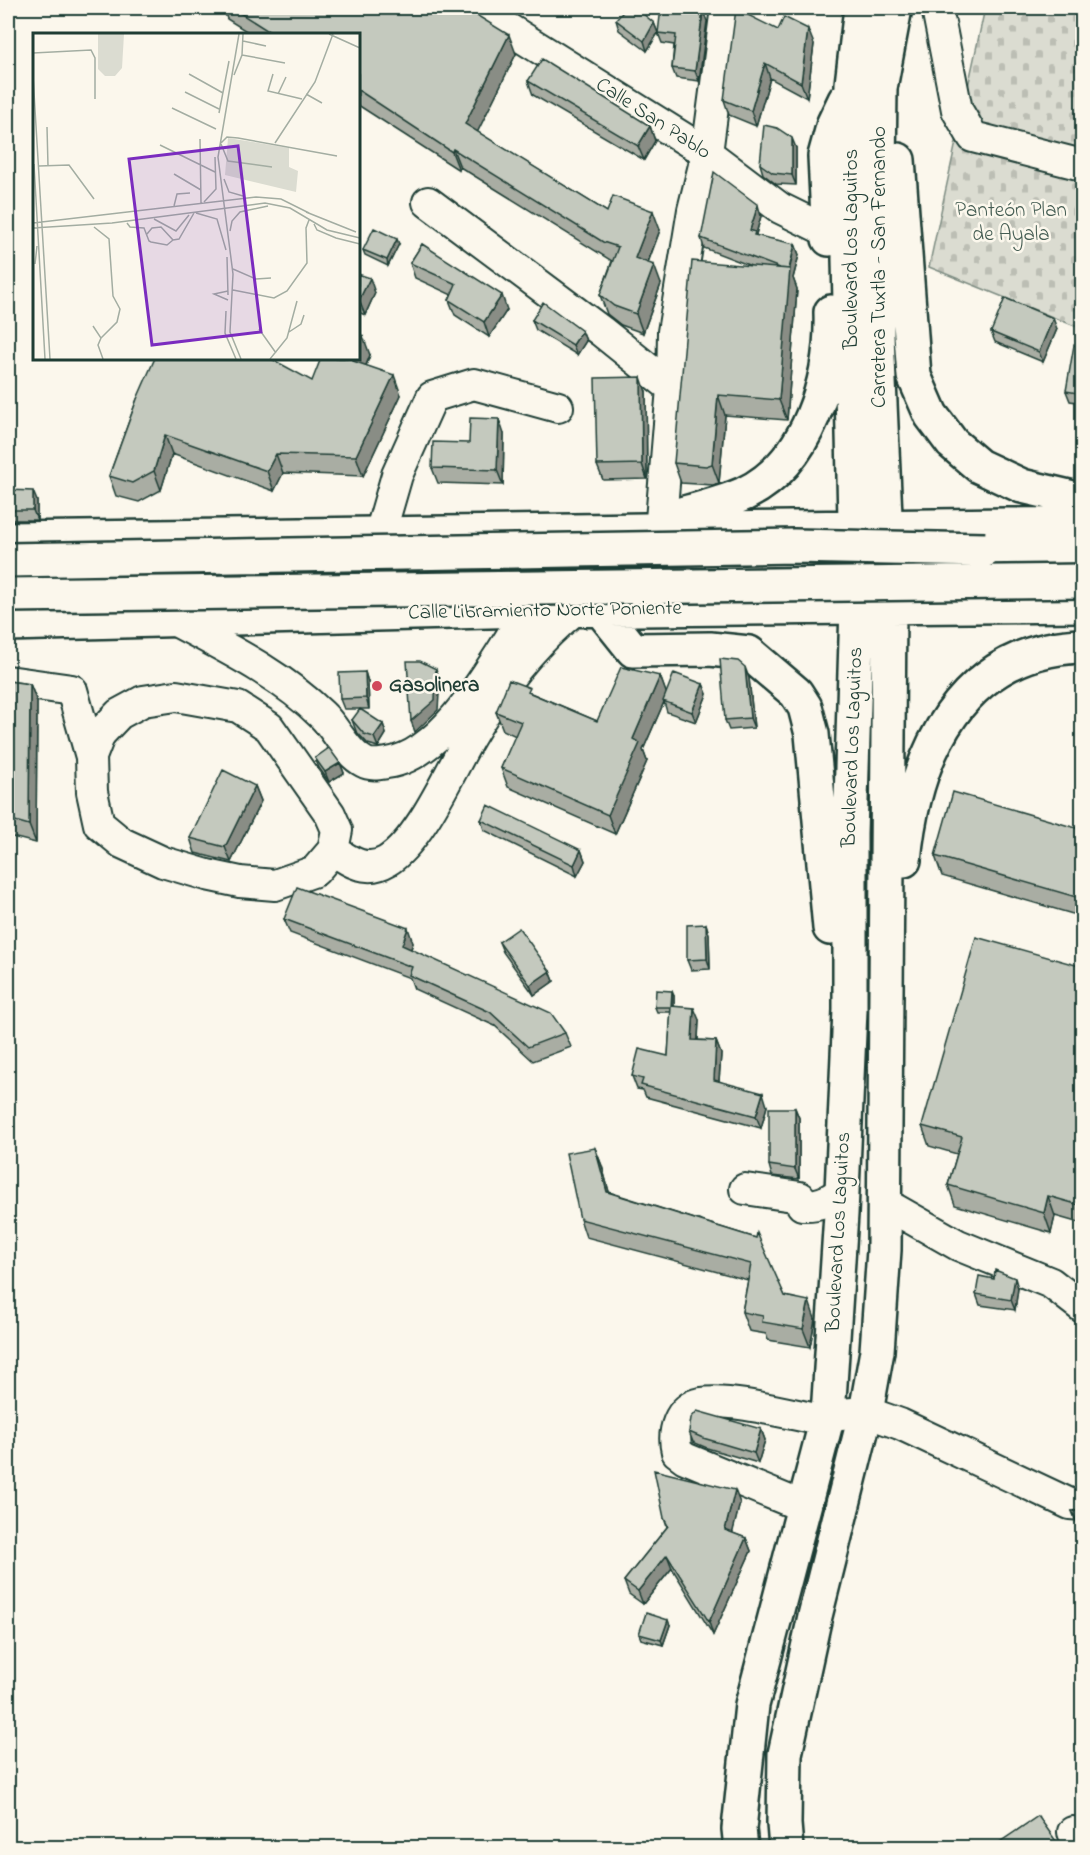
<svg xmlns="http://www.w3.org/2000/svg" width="1090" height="1855" font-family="'Indie Flower',sans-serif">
<defs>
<pattern id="cemetery-stones" width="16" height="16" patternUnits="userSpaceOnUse" patternTransform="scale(1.5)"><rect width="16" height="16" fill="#dbdcd1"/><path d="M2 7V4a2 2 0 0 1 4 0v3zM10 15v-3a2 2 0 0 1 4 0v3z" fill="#bcbeb4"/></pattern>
</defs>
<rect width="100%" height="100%" fill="#fbf7ec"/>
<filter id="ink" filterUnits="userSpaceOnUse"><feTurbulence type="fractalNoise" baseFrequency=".0167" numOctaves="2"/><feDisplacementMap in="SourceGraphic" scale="12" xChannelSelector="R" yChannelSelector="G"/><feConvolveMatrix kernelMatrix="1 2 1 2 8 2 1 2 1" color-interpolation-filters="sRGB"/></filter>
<g filter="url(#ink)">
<path fill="url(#cemetery-stones)" stroke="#7d8c82" stroke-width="1.5" d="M985,8h97v321l-153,-62z"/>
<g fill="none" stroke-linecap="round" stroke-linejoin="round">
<g stroke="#1f3d34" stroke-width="34">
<path id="minor" d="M475,8l232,145 73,55 49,24
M937,8l20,102 16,27 109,28
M428,202l173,129 71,57
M661,520l11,-132 1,-56 20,-122 14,-57 19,-145
M380,534l17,-59 35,-78 42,-13 84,23
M172,619c52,28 107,54 150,96 14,13 24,38 42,47 7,4 16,2 23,1 60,-8 109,-105 141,-153
M8,681l64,9 19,67 1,35 7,32 23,19 41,19 44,13 33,7 35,3 40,-14 18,-21 4,-20 -7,-16 -61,-87 -31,-20 -62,-11 -33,5 -24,13 -19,20 -9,23
M333,850c17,12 34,23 54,11 33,-20 63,-90 83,-124 28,-49 60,-90 103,-126
M745,1189l55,8 2,8c16,1 27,-4 40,-14
M884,1203l74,42 93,38 31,24
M828,1415l38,-3 34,12 170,80 12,1
M804,1507l-119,-49 -8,-6c-5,-19 1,-45 24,-49 31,-5 92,12 125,18
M1073,1832l8,16"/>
</g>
<g stroke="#1f3d34" stroke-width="38">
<path id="major" d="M898,160l16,216 17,39 21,28 27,23 43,20 60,14
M829,239l-4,-83 9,-33 11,-23
M664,519c26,-8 55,-14 80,-25 65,-31 89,-116 87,-182
M8,539l1074,-15
M601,610l32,40 77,-1 39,4 47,40 9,14 7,27 18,194
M8,624l520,-14 554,-5
M904,860c10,-106 57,-210 178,-214
M741,1848l-2,-19 13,-124 76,-290 13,-201 9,-204v-177l7,-226 -8,-348 3,-175 9,-76
M786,1848l-2,-24 1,-70 30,-138 51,-204 11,-61 7,-101 5,-644 -12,-270 3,-248 15,-80"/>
</g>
<g stroke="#1f3d34" stroke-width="38">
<path id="highway" d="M985,550l97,-1"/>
</g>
<use href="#minor" stroke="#fbf7ec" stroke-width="30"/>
<use href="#major" stroke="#fbf7ec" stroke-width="33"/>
<use href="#highway" stroke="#fbf7ec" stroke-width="33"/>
<g stroke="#1f3d34" stroke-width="38" stroke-linecap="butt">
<path id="highway-bridge" d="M8,560l786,-14 191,4
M8,595l1074,-14"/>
</g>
<use href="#highway-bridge" stroke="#fbf7ec" stroke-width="33"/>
</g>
<path fill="#a9ada3" stroke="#1f3d34" stroke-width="1.5" d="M223,8h242l51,46 -39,78 130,80 53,18 -12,33 13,21 -18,49 -22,-8 -14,-11 -7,-19 12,-34 -152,-94 -1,3 -101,-65v-71h-107l-24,-15z
M616,20l38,3 4,10 49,-12 -8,60 -23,-3 -4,-10 2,-23 -12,-2 -4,-10 -11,18 -28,-21z
M778,30l36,14 -7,54 -37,-20 -14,48 -27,-11 -5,-15z
M528,81l122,45 5,15 -11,19 -111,-65z
M796,148v37l-20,-1 -13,-10 -3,-10z
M761,216l-5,18v2l39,8 4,11 -6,23 4,11 -10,131 -62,-5 -6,68 -6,2 -32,-2 -7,-20 77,-197 -47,-18 -3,-10z
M399,244l-11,22 -23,-11 -2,-5z
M422,244l85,66 -18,27 -34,-22 -6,-15 3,-5 -37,-17 -5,-15z
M358,274l17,19 -10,22 -7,-3z
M532,320l50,11 4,10 -9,14 -41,-25z
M1057,329l-14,33 -48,-20 -4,-10z
M1083,346v57l-13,-2 -4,-10z
M370,355l-4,11 35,29 -38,81 -80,-3 -9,18 -102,-37 -11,36 -22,12 -23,-6 -7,-20 28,-77 175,-18z
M646,392l1,87 -44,1 -6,-15z
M504,434l-1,51 -65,-2 -6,-15 37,-25z
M8,490l29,11v19h-29z
M365,672l3,10 1,27h-25l-4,-10z
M660,676l6,17 37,-9 4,10 -11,28 -29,-10 -3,-10 -21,48 4,11 -32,73 -107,-47 -7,-19 15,-32 -13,-6 -7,-18 35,-19 66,28z
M749,678l5,50 -25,2 -4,-10z
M8,681l22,3 7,18 -1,141 -28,-7z
M352,720l31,4 3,10 -8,13 -10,-3 -12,-13z
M315,758l25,5 4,10 -15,9 -10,-14z
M255,786l6,15 -30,61 -36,-9 -5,-15z
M481,820l100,30 4,11 -8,15 -93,-46z
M1083,830v87l-141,-41 -7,-20z
M284,919l129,24 -2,6 154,84 6,14 -38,14 -38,-35 -81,-37 -4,-11 -120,-45z
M706,924l3,10 1,35 -19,1 -4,-10z
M499,942l51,29 4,10 -20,14 -31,-43z
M1083,967v257l-28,-8 -4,17 -96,-28 -7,-20 9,-31 -28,-8 -7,-20z
M674,996v10l25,14 -1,20 18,1 5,13 -2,27 48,25 -6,22 -115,-31 -3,-7 -6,-1 -5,-13 36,-20 3,-44h-14l-2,-5z
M795,1108l4,10v61l-27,-3 -3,-11z
M595,1148l7,18 7,26 147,46 29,58 30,23 -5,28 -42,-7 -2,-6 -17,-3 -7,-19 6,-32 -162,-43 -6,-18z
M1018,1288l-3,22 -35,-5 -4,-11z
M761,1429l4,11 -7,23 -51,-15 -14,-6 -4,-10z
M740,1503l-8,30 14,5 5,13 -38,84 -41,-67 -29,36 -14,-10 -5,-13 43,-54 -3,-9z
M1072,1511h11v26l-4,-7z
M670,1625l-7,20 -22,-6 -2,-5z"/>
<path fill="#898d85" stroke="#1f3d34" stroke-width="1.5" d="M703,11l4,10 -8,60 -4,-10z
M654,23l4,10 -11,18 -3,-10z
M808,29l6,15 -7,54 -6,-15z
M509,35l7,19 -44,89 -7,-19z
M765,63l5,15 -14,48 -5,-15z
M650,126l5,15 -11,19 -6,-14z
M792,138l4,10v37l-4,-10z
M453,149l7,18 -1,3 -7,-18z
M758,205l3,11 -5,18 3,8 -9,-12z
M653,211l7,19 -18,47 -7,-19z
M397,239l2,5 -11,22 -1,-6z
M795,244l4,11 -6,23 4,11 -10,131 -8,-20 10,-128z
M654,265l7,19 -18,49 -7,-19z
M370,278l5,15 -10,22 -6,-15z
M502,295l5,15 -18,27 -5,-15z
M1053,318l4,11 -14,33 -4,-10z
M582,331l4,10 -9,14 -4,-10z
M363,336l7,19 -10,25 -7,-19 1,-3h4v-11z
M394,375l7,20 -38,81 -7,-20z
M641,377l5,15 1,87 -5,-15z
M718,395l7,20 -6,68 -7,-19z
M499,419l5,15 -1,51 -6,-15z
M165,435l7,19 -11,36 -7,-19z
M276,454l7,19 -9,18 -7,-20z
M33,491l4,10v19l-4,-10z
M745,667l4,11 5,50 -4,-10z
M436,669l4,10 -2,31 -23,22 -4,-11z
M365,672l3,10 1,27 -3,-11z
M660,676l7,19 -24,55 4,11 -32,73 -7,-19 25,-76z
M30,684l7,18 -1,141 -7,-18z
M703,684l4,10 -11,28 -4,-10z
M383,724l3,10 -8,13 -4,-10z
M340,763l4,10 -15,9 -4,-10z
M255,786l6,15 -30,61 -6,-15z
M581,850l4,11 -8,15 -3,-11z
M706,924l3,10 1,35 -3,-10z
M408,928l5,15 -6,16 -5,-14z
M550,971l4,10 -20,14 -4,-10z
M672,991l2,5v16l-2,-5z
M694,1008l5,12 -2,32 -5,-12z
M716,1041l5,13 -3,38 -4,-12z
M763,1093l4,13 -6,22 -5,-12z
M795,1108l4,10v61l-4,-10z
M595,1148l7,18 12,44 -7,-18z
M1048,1196l7,20 -4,17 -7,-20z
M1015,1278l3,10 -3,22 -4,-10z
M809,1301l6,18 -5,28 -7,-18z
M761,1429l4,11 -7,23 -4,-10z
M735,1490l5,13 -10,40 -5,-13z
M746,1538l5,13 -38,84 -4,-13z
M667,1555l5,13 -29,36 -5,-13z
M668,1620l2,5 -7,20 -2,-5z"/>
<path fill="#c4c9be" stroke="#1f3d34" stroke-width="1.5" d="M232,8h233l44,27 -44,89 142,88 6,-16 40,15 -18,47 19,7 -18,49 -22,-8 -14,-11 18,-48 -15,-5 -150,-93 -1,3 -94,-62v-56h-85z
M626,8h10l18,15 -10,18 -28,-21z
M661,8l42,3 -8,60 -23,-3 4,-33 -18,-2z
M736,9l42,21 6,-13 24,12 -7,54 -36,-20 -14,48 -27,-11z
M542,59l108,67 -12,20 -110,-65z
M764,125l13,3 15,10v37l-19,-2 -13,-9z
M714,172l44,33 -8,25 5,2 -1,3 41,9 -6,25 -9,-1 -79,-30z
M374,228l23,11 -10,21 -24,-10z
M422,244l80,51 -18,27 -35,-22 7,-16 -46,-21z
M692,261l98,8 -11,131 -61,-5 -6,69 -6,2 -32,-3z
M358,274l12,4 -11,22 -1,-1z
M1005,298l48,20 -14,34 -48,-20z
M543,302l39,29 -9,14 -41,-25z
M358,333l5,3 -5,11z
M1074,345l9,1v48l-17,-3z
M155,358h115l42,23 9,-23h33l-1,3 41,14 -38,81 -80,-2 -9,17 -102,-36 -11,36 -22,12 -23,-7 28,-77z
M641,377l1,87 -45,1 -2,-87z
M470,418l29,1 -2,51 -65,-2 1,-26 36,1z
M8,490l25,1v19h-25z
M720,659l18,2 7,6 5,51 -25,2z
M407,661h13l16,8 -1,31 -24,21z
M621,667l39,9 -27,63 7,4 -32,72 -107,-47 20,-46 -25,-10 13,-32 21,8 -2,4 69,29z
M365,672l1,26 -26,1 -1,-26z
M674,673l29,11 -11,28 -29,-11z
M8,681l22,3 -1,141 -21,-6z
M360,709l23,15 -9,13 -10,-3 -12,-14z
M329,748l11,15 -15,9 -10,-14z
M223,770l32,16 -30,61 -35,-9z
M953,792l130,38v69l-148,-43z
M488,805l93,45 -7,15 -93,-45z
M297,887l111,41 -6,17 149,68 14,20 -37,14 -38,-35 -81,-37 3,-8 -128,-48z
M706,924l1,35 -20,1v-35z
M519,928l31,43 -20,14 -31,-43z
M976,937l107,30v239l-35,-10 -4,17 -96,-28 14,-48 -40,-11z
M656,990l16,1 -1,16h-16z
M671,1006l23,2 -2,32 24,1 -2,39 49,13 -7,23 -115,-31 2,-6 -11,-3 7,-27 29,7z
M769,1108h26v61l-26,-4z
M595,1148l12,44 149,46 1,-5 28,63 24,5 -6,28 -41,-7 1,-6 -21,-4 9,-48 -171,-45 -14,-66z
M995,1270l20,8 -4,22 -35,-6 3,-18 15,3z
M697,1411l64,18 -7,24 -51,-15 -14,-6 2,-14z
M654,1470l81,20 -10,40 21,8 -37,84 -42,-67 -29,36 -14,-10 44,-55 -4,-8z
M1072,1511h11v22z
M646,1613l22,7 -7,20 -22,-6z
M1083,1762v16l-6,-14z
M1038,1816l23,32h-70z"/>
</g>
<circle fill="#d1495b" stroke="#fbf7ec" stroke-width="2" cx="377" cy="686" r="6"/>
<g text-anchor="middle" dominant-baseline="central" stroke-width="5" stroke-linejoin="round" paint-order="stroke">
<g font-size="21" fill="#1f3d34" stroke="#fbf7ec">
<text transform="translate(653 119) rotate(33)">Calle San Pablo</text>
<text transform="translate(852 249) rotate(-90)">Boulevard Los Laguitos</text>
<text transform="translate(880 267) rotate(-90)">Carretera Tuxtla - San Fernando</text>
<text transform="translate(545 611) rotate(-1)">Calle Libramiento Norte Poniente</text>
<text transform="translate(853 747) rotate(-88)">Boulevard Los Laguitos</text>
<text transform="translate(839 1232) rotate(-87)">Boulevard Los Laguitos</text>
</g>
<g font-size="21" fill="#455d53" stroke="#fbf7ec">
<text x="1011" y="211">Panteón Plan<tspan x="1011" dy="24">de Ayala</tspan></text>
</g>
<g font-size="21" font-weight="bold" fill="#1f3d34" stroke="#fbf7ec" text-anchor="start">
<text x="389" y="686">Gasolinera</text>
</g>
</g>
<g transform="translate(33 33)">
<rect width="327" height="327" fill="#fbf7ec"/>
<path d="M65,1h26l-2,34 -7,8h-10l-7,-7z" fill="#dbdcd1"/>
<path d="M195,105l61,10v19l9,4 -2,21 -71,-17z" fill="#dbdcd1"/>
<path fill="none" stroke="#a3ada2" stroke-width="1.5" d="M206,1l-21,123 15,117 -3,58 11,27M296,1l31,14M210,8l23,5M0,20l58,-3 4,8v41M209,22l43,8M156,41l34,19M240,41l-5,17 34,8M201,42l8,-20 1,-21M0,43l17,283M152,59l34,17M245,61l8,-17M273,61l16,9M139,75l44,21M186,80l10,-52M14,94l1,39M167,106l1,64M188,110l6,-6 11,1 99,18M242,110l40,-61 18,-48M188,111l7,17 44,6M127,112l55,27M1,131l11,195M6,133l30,-1 25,34M141,141l27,16M191,146l5,13 14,4M171,169l12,-13 -1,-32M141,173l3,-12 13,-1M273,179l50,20M163,180l21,6 9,31M121,186l22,12 13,-16M0,190l223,-26 25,2 28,14M94,190l3,4 14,1 5,13 2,1 16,3 6,-5 -12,-13 -9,1 -5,6M281,191l3,6 19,8 24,6M61,194l15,12 4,57 7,13 -3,13 -16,16M0,195l79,-5 153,-20 25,5 37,22 33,8M197,198l2,-10 8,-9 28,-6M140,207l6,-1 15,-26M194,224l1,38M2,231l2,-18M200,236l23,10 15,-1M200,257l41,8 13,-7 20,-28 -1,-35 3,-8M195,267l-14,-6 14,-3M193,278l-1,22 11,26M60,293l8,12 -3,7 5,14M226,296l17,24M256,299l12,-8 3,-9M237,326l17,-21 10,-37"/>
<path fill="#7b2cbf" fill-opacity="0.15" stroke="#7b2cbf" stroke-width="3" d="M205,113l23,186 -109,13 -23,-186z"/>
<rect width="327" height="327" fill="none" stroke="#1f3d34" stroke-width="3"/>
</g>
<rect width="1090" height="1855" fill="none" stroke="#fbf7ec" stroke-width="30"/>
<rect x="15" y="15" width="1060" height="1825" fill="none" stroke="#1f3d34" stroke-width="2" filter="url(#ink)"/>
</svg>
